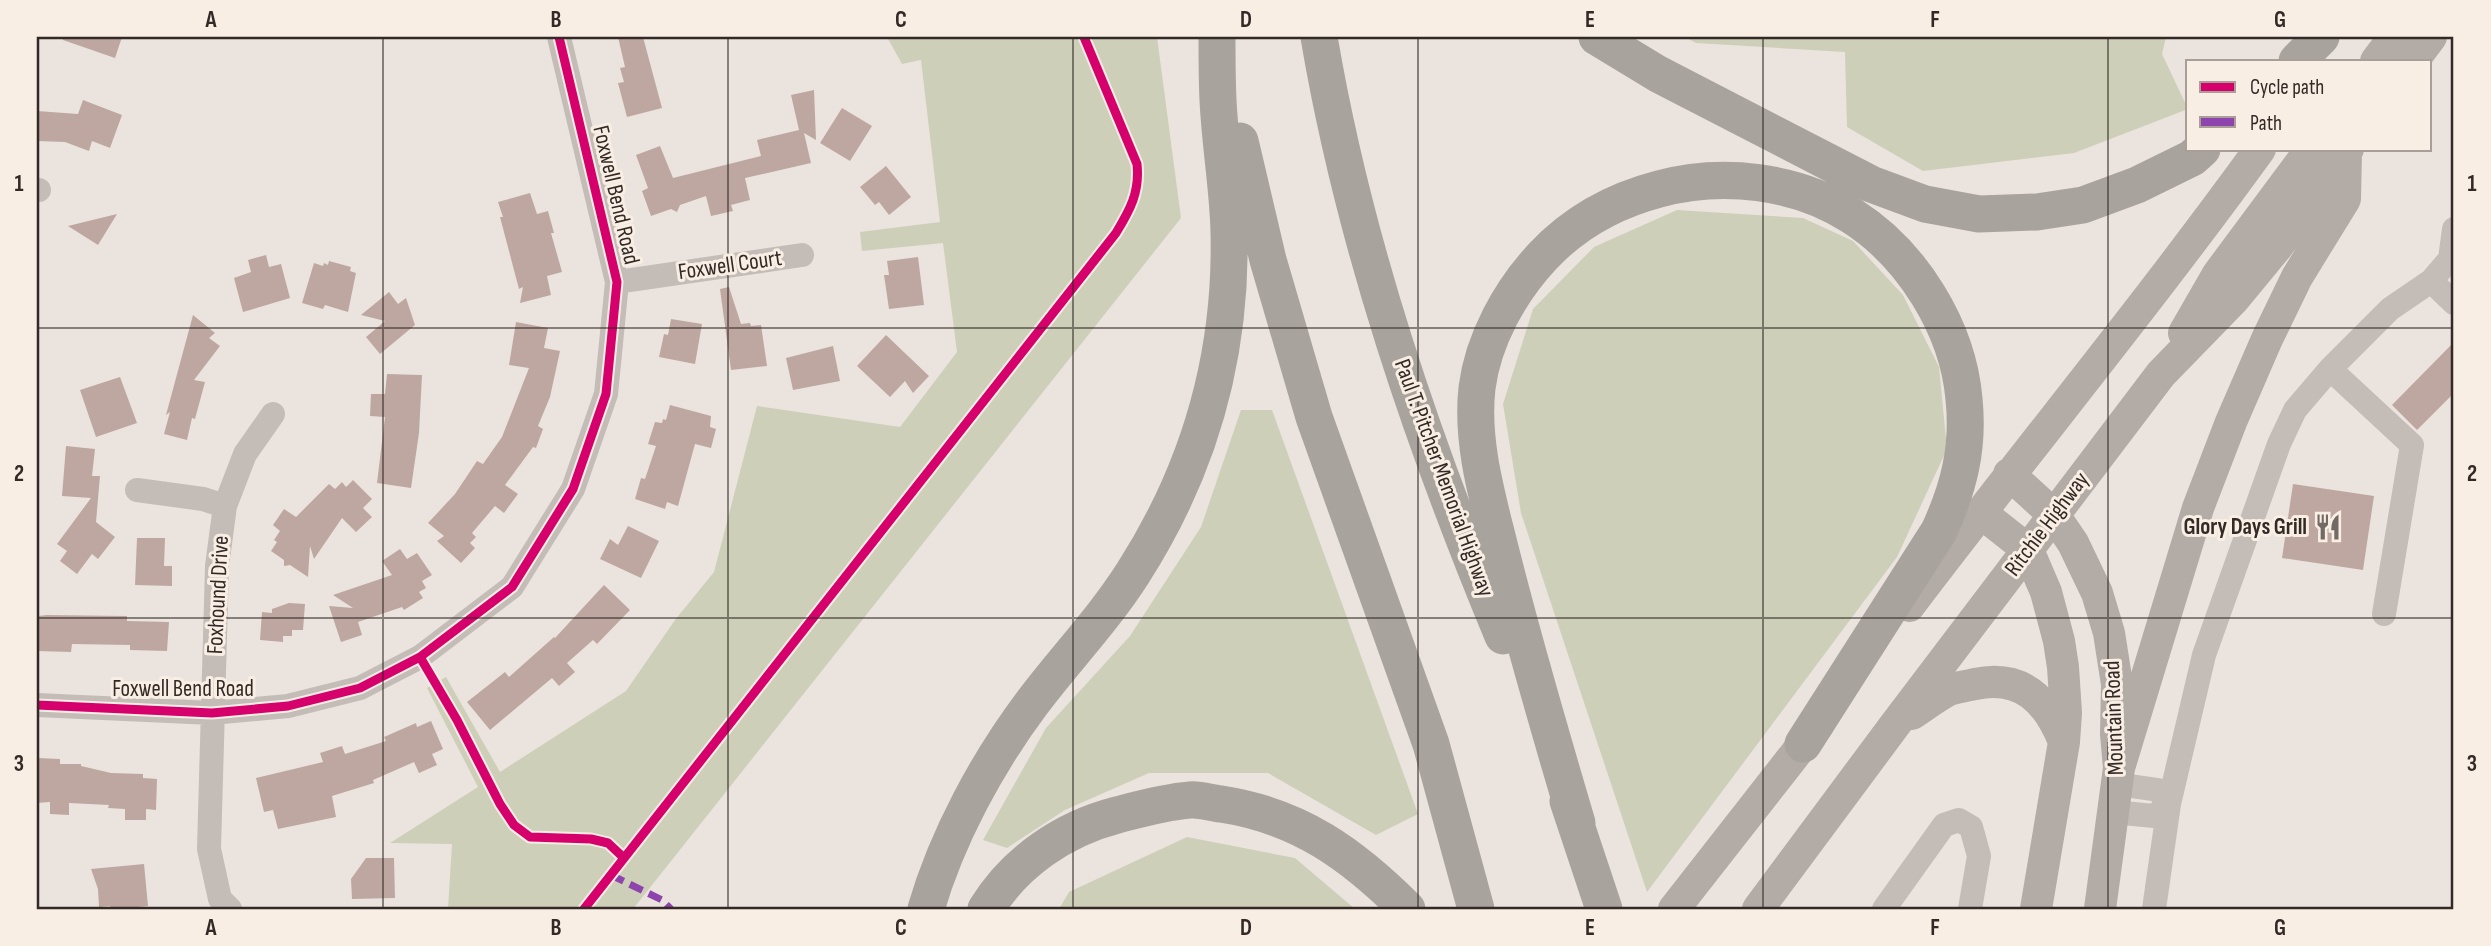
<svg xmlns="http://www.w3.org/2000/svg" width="2491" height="946" font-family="'Sofia Sans Condensed',sans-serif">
<rect width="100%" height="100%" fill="#ebe4de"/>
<path fill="#cdcfb8" d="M887,37h270l24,181 -548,691h-185l4,-65 -62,-1 88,-56 -51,-99 19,-11 54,95 126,-81 49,-71 39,-48 43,-166 143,21 57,-75 -14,-109 -81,8 -2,-19 80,-10 -19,-162 -19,4z
M1685,37h481l-4,17 26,55 -114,44 -151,18 -76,-44 -2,-75 -149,-9z
M1677,210l126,8 50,23 50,54 36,72 8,82 -50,108 -250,335 -126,-379 -18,-109 30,-95 61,-62z
M1241,410h31l146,404 -42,21 -108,-62h-119l-84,37 -58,38 -24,-8 63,-112 84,-92 71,-109z
M1187,837l108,21 60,51h-296l10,-17z"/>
<path fill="#bea7a0" d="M63,37h59l-7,21 -52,-18z
M618,37h25l19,71 -35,9 -9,-34 6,-1 -4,-14 5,-1z
M814,90l2,50 -12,-7 7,30 -66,15 5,22 -19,5 2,6 -22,5 -5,-20 -26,9 -3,7 -6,-3 -20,7 -9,-25 6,-3 -12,-33 24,-9 13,32 88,-22 -4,-16 42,-10 -8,-35z
M83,100l39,15 -12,33 -18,-7 -3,10 -24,-9 -28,-1v-30l41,3z
M842,108l30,18 -22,35 -30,-18z
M886,166l25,31 -22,18 -10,-13 -4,3 -15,-18z
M530,193l7,21 11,-3 6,22h-3l11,39 -15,4 4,19 -31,8 3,-16 -4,2 -19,-72h3l-5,-15z
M117,214l-19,31 -30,-19z
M266,255l3,12 12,-3 9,34 -47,14 -9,-34 17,-6 -3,-12z
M918,257l6,48 -35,4 -5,-34h5l-2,-14z
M329,261l22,6 -1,4 6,2 -8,39 -23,-7 -2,4 -21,-6 12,-40 9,3 1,-3 4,2z
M729,287l12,37 9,-1 1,3 10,-1 6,41 -36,4 -11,-81z
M389,292l9,12 8,-6 9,27 -35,29 -14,-17 19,-16 -24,-6z
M193,315l22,18 -6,5 11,8 -26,34 11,2 -10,37 -3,-1 -5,22 -23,-6 6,-22 -4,3z
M671,319l31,5 -7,40 -36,-7 5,-23 4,1z
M516,322l32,6 -4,20 16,3 -10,46 -12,29 5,3 -7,19 -3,-1 -28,38 13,9 -14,19 -9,-7 -23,27 4,4 -6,6 5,5 -14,15 -24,-22 7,-5 -16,-13 27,-29 22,-33 6,3 19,-27 27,-69 -20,-3z
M886,335l43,41 -16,17 -8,-12 -15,16 -33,-31z
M2454,342v51l-37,37 -25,-25z
M833,346l7,35 -47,9 -7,-32z
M387,374l35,1 -3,58 -8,55 -34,-5 8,-66 -15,-1 1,-22h14z
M120,377l17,46 -41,14 -16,-47z
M670,405l41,11 -1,11 6,2 -5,19 -16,-4 -17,62 -11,-4 -2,7 -30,-10 6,-21 4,1 11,-33 -8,-2 7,-22 7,1 1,-4 3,1z
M66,446l29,3 -3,27h8l-4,46 19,15 -17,22 -6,-5 -15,20 -17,-13 7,-10 -10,-7 34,-46 -29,-2z
M353,480l19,19 -9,9 9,9 -16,15 -14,-14 -28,41 -4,-13 -2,31 -18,-12 -6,1v-6l-13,-9 6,-9 -3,-2 6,-9 -7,-6 11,-16 12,8 33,-33 6,5 7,-7 4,5z
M2293,484l81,12 -11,74 -81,-12z
M628,526l31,15 -18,37 -41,-19 10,-20 8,6z
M137,538h28l-1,28h8v20l-37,-1z
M400,549l7,10 10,-6 15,22 -10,6 4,7 -7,4 4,6 -19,12 -2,-3 -44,15 4,13 -21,7 -12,-36 24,2 -20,-13 59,-20 -10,-14z
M604,585l26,25 -33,34 -4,-4 -26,23 8,9 -16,14 -7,-8 -62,52 -23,-28 38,-30 4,5 45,-40 1,1z
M289,603l16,1 -2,26h-11v6h-9v6l-23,-2 2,-28 10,1v-4z
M47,615l80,1v5l42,1 -2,29 -37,-1v-5l-58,-1 -1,8 -34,-1 1,-35z
M431,721l12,28 -11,5 5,11 -18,8 -5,-11 -41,18 1,3 -42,13 4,21 -58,12 -5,-19 -9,2 -8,-34 67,-16 -3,-9 22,-7 3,8 41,-13 -2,-4 32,-14 1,4z
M38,758l22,1v5h21v2l30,7 32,1v4l14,1 -1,31 -10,-1v11h-21v-11l-17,-1 1,-3 -40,-2v12l-19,-1v-12l-13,1z
M366,858h28l1,40 -43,1 -1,-20z
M144,864l4,42 -30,3h-7l-1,-3 -11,1 -1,-18 -7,-20z"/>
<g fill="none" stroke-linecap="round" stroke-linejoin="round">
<path stroke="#c3bcb7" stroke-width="24" d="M37,190h2
M2431,281l23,22
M617,282l185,-27
M2330,369l82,76 -28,169
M137,490l66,9 22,7
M37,705l175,8 76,-7 72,-18 60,-31 92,-70 61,-98 33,-95 11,-112 -58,-245
M2113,812l41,4 15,-12 -11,-14 -41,-6
M230,909l-10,-10 -11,-50 8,-283 8,-60 20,-52 28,-40
M1884,909l60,-84 15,-5 12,7 8,29 -9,53
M2154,909l15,-105 35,-149 75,-211 16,-34 35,-41 60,-60 41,-28 19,-22 4,-30"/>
<path stroke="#b2aba6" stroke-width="32" d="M2376,61l18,-24
M2413,61l18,-24
M2184,333l34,-59 93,-125
M2009,474l45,41 19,28 24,50 12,40 8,51 -1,50 3,34 -19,141
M1980,512l48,38 18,42 13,49 4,26 3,46 -2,29 -28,167
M1909,606c116,-153 238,-301 351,-457
M1912,714c12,-8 24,-17 37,-24 7,-3 18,-4 26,-6 47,-10 73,17 89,58
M2119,768l79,-260 33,-86 36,-83 30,-62 48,-78 1,-47
M1674,909l144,-184
M1758,909l136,-183 267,-352 73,-75 43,-52 71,-98"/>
<path stroke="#a9a39d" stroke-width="37" d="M1319,37c35,206 104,406 184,599
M1597,37l61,37 213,110 54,20 54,10 58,-2 46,-7 54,-20 55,-27 10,-9
M2297,61l24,-24
M1240,141l28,119 46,157 117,327 45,165
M1568,801l36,108
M1577,823c-27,-91 -54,-183 -77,-275 -13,-52 -29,-106 -23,-160 6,-48 33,-97 66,-132 32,-34 70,-55 116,-67 63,-17 137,-9 193,27 60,38 106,112 112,183 5,49 -5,88 -25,132l-136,213
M926,909c21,-72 61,-146 106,-206 33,-44 71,-83 101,-130 66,-103 99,-217 96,-341 -1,-44 -9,-88 -11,-132 -1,-21 -1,-42 -1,-63
M986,909c29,-47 77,-80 131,-94 23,-6 48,-13 73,-15 10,-1 21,3 31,4 79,12 132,51 186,105"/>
<path stroke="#8e44ad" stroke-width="7" stroke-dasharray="14 7" stroke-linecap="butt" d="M611,875l51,25 9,9"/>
<g stroke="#f8eee4" stroke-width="13">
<path id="cycleway" d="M420,657l37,63 43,84 14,21 16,12 61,2 17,4 16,15
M37,705l175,8 76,-7 72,-18 60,-31 92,-70 61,-98 33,-95 11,-112 -58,-245
M584,909l532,-676c14,-23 24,-41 21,-69l-53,-127"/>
</g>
<use href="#cycleway" stroke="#d6006c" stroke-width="9"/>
</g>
<path fill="none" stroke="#332926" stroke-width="2" stroke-opacity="0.55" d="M383,37v872M728,37v872M1073,37v872M1418,37v872M1763,37v872M2108,37v872M37,328h2417M37,618h2417"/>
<defs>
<g id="restaurant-bare" transform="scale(2.1)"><path d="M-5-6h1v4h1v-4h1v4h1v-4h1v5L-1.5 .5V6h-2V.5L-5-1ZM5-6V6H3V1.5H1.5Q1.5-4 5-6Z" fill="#736a66" stroke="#f8eee4" stroke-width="2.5" paint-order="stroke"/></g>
</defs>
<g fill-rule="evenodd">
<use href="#restaurant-bare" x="2328" y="527"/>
</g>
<g text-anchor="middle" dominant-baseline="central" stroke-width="6" stroke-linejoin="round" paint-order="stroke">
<g font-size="23" fill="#332926" stroke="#f8eee4">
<text transform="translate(616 195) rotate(77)">Foxwell Bend Road</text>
<text transform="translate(730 265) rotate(-8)">Foxwell Court</text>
<text transform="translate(1444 478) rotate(70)">Paul T. Pitcher Memorial Highway</text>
<text transform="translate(2047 524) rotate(-53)">Ritchie Highway</text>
<text transform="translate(218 595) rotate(-87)">Foxhound Drive</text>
<text x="183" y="689">Foxwell Bend Road</text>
<text transform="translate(2114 718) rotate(-92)">Mountain Road</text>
</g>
<g font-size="23" font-weight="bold" fill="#332926" stroke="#f8eee4" text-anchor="end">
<text x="2307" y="527">Glory Days Grill</text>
</g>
</g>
<rect width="2491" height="946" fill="none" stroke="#f8eee4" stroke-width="77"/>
<rect x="2186" y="60" width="245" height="91" fill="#f8eee4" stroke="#a99f98" stroke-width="2"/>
<rect x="2200" y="82" width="35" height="10" fill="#d6006c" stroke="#a99f98" stroke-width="2"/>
<text x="2250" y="94" font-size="21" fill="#332926">Cycle path</text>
<rect x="2200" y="117" width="35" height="10" fill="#8e44ad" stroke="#a99f98" stroke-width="2"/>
<text x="2250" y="130" font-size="21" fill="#332926">Path</text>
<rect x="38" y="38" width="2414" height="870" fill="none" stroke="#332926" stroke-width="2.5"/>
<g font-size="23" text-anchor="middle" font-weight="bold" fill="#332926">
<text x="211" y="27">A</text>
<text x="556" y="27">B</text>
<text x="901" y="27">C</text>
<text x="1246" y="27">D</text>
<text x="1590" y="27">E</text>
<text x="1935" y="27">F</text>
<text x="2280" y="27">G</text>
<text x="19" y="191">1</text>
<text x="2472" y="191">1</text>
<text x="19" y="481">2</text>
<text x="2472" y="481">2</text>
<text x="19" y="771">3</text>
<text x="2472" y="771">3</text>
<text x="211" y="935">A</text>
<text x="556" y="935">B</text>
<text x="901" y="935">C</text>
<text x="1246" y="935">D</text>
<text x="1590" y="935">E</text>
<text x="1935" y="935">F</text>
<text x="2280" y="935">G</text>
</g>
</svg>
